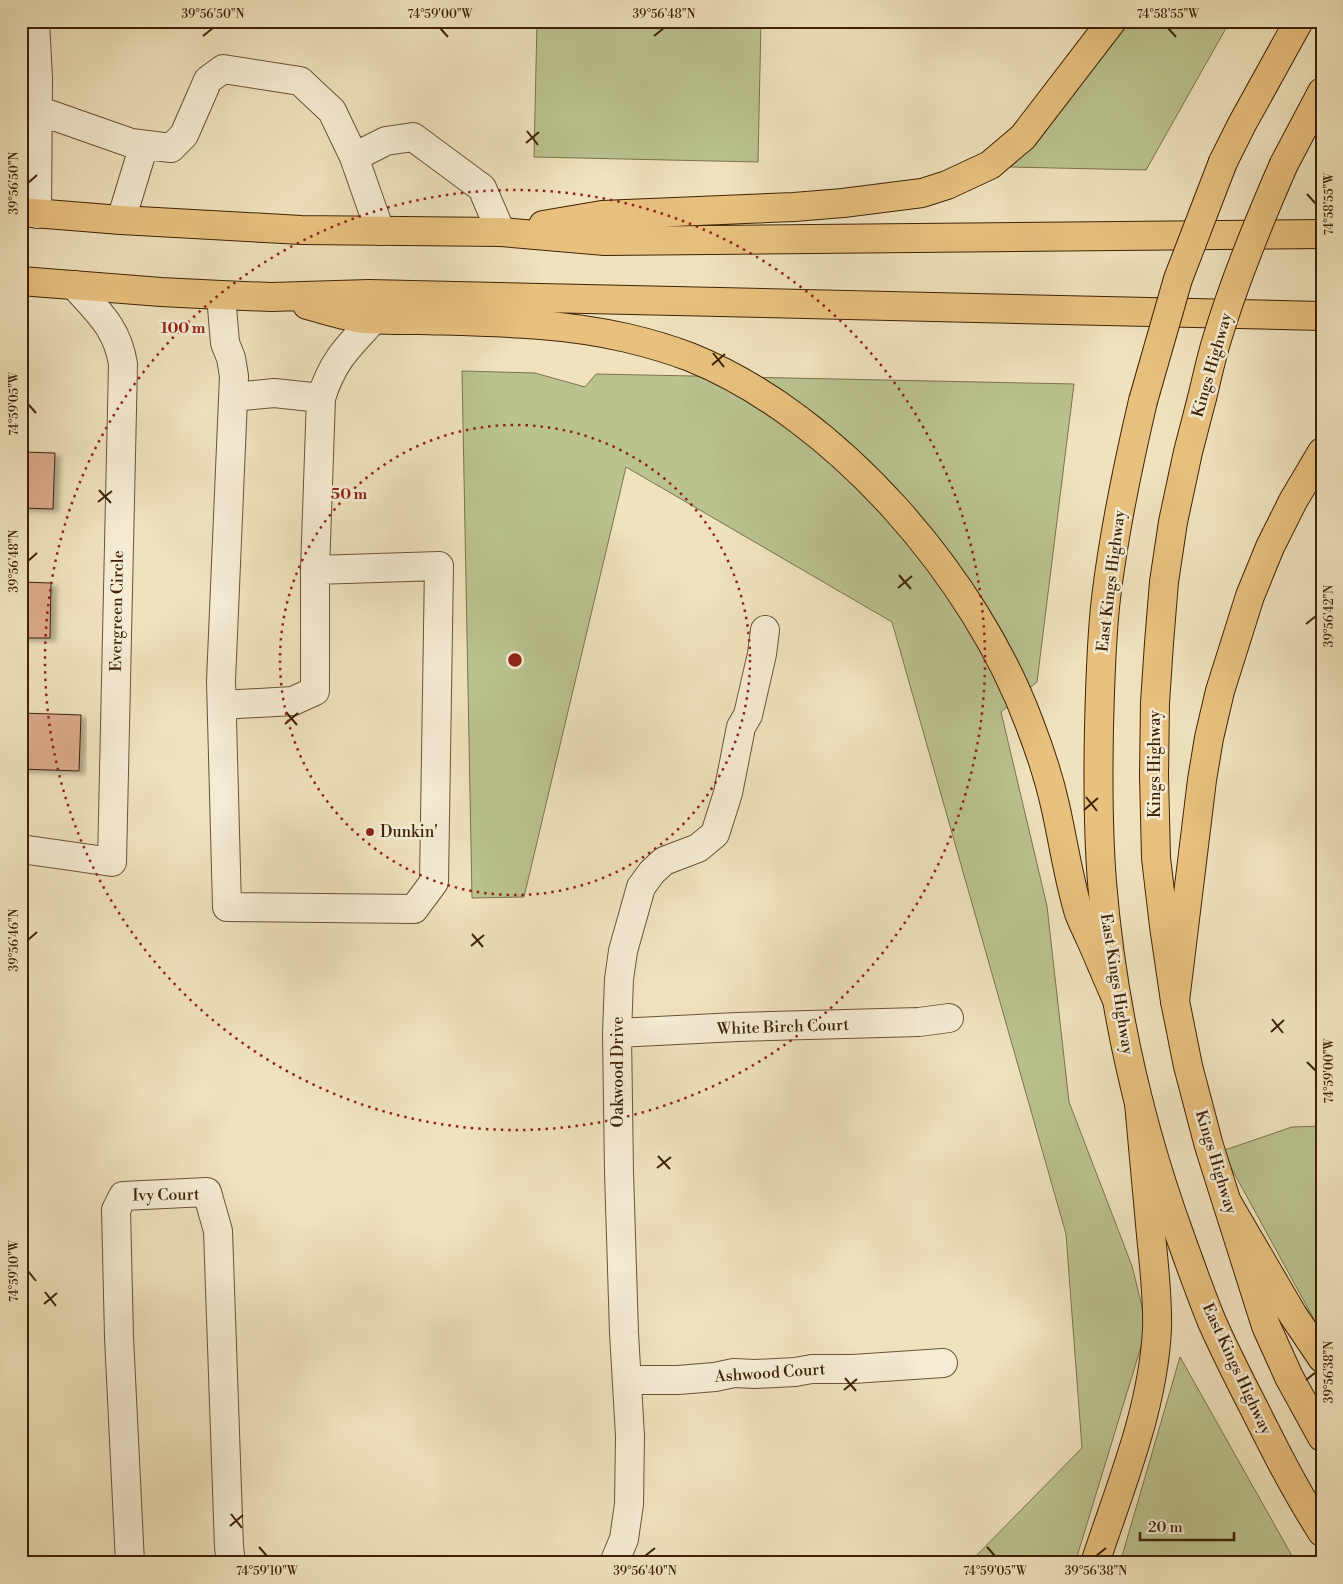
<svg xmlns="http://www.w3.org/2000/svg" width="1343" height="1584" font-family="'Libre Bodoni',serif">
<defs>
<filter id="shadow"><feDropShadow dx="5.5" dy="3" stdDeviation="2.5" flood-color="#0004"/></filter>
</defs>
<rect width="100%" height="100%" fill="#efe2bd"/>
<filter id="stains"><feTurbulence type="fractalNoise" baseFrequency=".004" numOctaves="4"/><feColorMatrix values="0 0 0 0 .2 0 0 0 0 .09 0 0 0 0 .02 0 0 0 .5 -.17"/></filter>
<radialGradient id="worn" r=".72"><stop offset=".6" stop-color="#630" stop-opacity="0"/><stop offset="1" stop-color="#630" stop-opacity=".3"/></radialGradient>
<path fill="#bac390" stroke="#7c734b" d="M537,21h224l-3,141 -224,-5z
M1119,21h111l-84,149 -136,-3z
M462,371l73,2 50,14 11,-13 478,10 -37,298 -36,30 46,194 22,196 63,164 15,61 -72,236h-99l-1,-6 107,-109 -16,-214 -174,-612 -266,-155 -102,430 -52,1z
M1322,1126v208l-100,-183 70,-24z
M1180,1357l116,206h-176z"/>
<path fill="#daaa8c" stroke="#3f2306" filter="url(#shadow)" d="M21,452l34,1 -2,56 -32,-1z
M21,582l30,1 -1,55h-29z
M21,713l60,2 -2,56 -58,-2z"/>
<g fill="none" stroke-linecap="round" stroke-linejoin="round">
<g stroke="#6b5334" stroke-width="30">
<path id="minor" d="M35,21l3,58 -1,135
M37,110l94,33 40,5 13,-13 24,-55 15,-11 77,12 32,30 22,46 26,74
M354,157l32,-16 27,-4 69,51 19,44
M121,220l23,-75
M221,295l4,48 6,15 3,18 -13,305 6,226 187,2 20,-27 5,-316 -124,4 6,-172c12,-38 27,-51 53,-79
M234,397l40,-4 47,5
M222,705l71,-4 22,-10v-121
M21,849l91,13 11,-498c-6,-37 -25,-52 -49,-79
M617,1033l120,-6 182,-5 30,-4
M627,1380h51l37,-3 19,-4 21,1 40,-2 17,-3h41l90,-6
M130,1563l-11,-226 -3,-127 7,-14 84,-4 11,39 11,316 2,16
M614,1563l10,-24 5,-35 1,-68 -6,-103 -5,-161 -2,-139 2,-54 4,-28 18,-64 11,-15 12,-11 34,-13 17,-14 13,-41 13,-66 7,-12 14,-61 3,-24"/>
</g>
<g stroke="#3f2306" stroke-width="30">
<path id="major" d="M1223,162l19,-38 57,-103
M1284,164l38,-72
M1202,398l-14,54 -15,70 -9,60 -5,61 -4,60 -1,72 2,83 8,68 11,75 13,65 21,80 57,180 23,51 33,60
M1143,401c-15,64 -29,131 -37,197 -5,43 -6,87 -7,130 -1,51 -1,103 3,154 10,122 37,242 79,357 10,28 20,56 31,83 13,29 27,57 42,86 21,42 42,84 68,124"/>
</g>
<g stroke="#3f2306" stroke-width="30">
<path id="highway" d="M21,212l100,8 180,10 200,2 104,9 717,-7
M543,225l59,-10 192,-8 49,-4 79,-10 25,-8 43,-20 33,-28 89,-116
M21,281l140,11 60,3 50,2 98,-3 953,22
M307,305c19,5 39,12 58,14 18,1 36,1 54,1 69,2 140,2 208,18 21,5 42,11 63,19 147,59 286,221 340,368 10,26 19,53 25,80 8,35 13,71 23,105 3,10 8,19 12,28 9,20 17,40 26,60
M1175,1001l27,-221 7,-42 11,-47 30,-95 20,-49 23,-46 29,-49
M1227,1202l66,113 29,43
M1095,1563c25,-76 58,-153 62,-234 1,-31 -3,-63 -6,-94 -4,-44 -8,-88 -12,-132"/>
</g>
<use href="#minor" stroke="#f5ecd4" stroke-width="28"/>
<use href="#major" stroke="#e8c17e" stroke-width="28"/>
<use href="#highway" stroke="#e8c17e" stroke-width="28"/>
<g stroke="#3f2306" stroke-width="30" stroke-linecap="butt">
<path id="major-bridge" d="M1202,398c5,-20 9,-40 15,-59 18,-60 42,-118 67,-175
M1143,401l35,-122 45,-117"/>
</g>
<use href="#major-bridge" stroke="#e8c17e" stroke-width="28"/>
</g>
<path fill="none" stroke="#3f2306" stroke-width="2" d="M440,28l8,9M1168,28l8,9M203,36l10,-8M654,36l10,-8M527,131l11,14M526,143l13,-11M28,183l9,-8M1307,194l9,10M713,353l11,14M712,365l13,-11M28,404l8,9M99,490l12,13M98,502l14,-11M28,561l9,-8M899,575l12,14M898,588l14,-12M1306,624l10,-8M286,712l11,13M285,724l13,-11M1086,797l11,14M1084,810l14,-12M472,934l11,13M28,940l9,-8M471,946l13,-11M1272,1019l11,14M1271,1032l13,-12M1307,1062l9,9M658,1156l12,13M657,1168l14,-11M28,1271l8,10M45,1292l11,14M44,1304l13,-11M845,1378l11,13M1306,1380l10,-8M844,1390l13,-11M231,1514l11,14M230,1526l13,-11M259,1547l8,9M987,1547l8,9M645,1556l10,-8M1096,1556l10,-8"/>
<g fill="none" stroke="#8f2418" stroke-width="2.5" stroke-dasharray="2.5 5">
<circle cx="515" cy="660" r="235"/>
<circle cx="515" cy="660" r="470"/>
</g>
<circle fill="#8f2418" stroke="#f5ecd4" stroke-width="2" cx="370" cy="832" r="5"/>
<g text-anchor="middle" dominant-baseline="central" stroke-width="5" stroke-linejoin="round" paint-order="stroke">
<g font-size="16" fill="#3f2306" stroke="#f5ecd4">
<text transform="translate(1212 365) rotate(-74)">Kings Highway</text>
<text transform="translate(1111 581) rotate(-83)">East Kings Highway</text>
<text transform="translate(117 611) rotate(-89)">Evergreen Circle</text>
<text transform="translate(1155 764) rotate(-90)">Kings Highway</text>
<text transform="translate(1117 984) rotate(81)">East Kings Highway</text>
<text transform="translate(783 1027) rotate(-2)">White Birch Court</text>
<text transform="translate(618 1072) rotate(-90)">Oakwood Drive</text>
<text transform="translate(1216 1162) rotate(73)">Kings Highway</text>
<text transform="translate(166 1195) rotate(-1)">Ivy Court</text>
<text transform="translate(1237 1369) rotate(65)">East Kings Highway</text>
<text transform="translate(770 1373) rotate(-4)">Ashwood Court</text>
</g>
<g font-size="16" fill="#3f2306" stroke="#f5ecd4" text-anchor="start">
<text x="380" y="832">Dunkin'</text>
</g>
</g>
<circle cx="515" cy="660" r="8" fill="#8f2418" stroke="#f5ecd4" stroke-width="2.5"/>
<g font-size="15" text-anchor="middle" font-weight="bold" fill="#8f2418" stroke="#f5ecd4" stroke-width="5" stroke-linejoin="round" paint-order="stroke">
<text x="183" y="333">100 m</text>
<text x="349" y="499">50 m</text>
</g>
<rect width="1343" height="1584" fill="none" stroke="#efe2bd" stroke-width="55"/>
<path d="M1140 1532v8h94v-8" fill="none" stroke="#3f2306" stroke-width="2.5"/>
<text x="1148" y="1532" font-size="15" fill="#3f2306" stroke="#f5ecd4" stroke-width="4" paint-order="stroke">20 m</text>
<rect x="28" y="28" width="1288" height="1528" fill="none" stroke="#3f2306" stroke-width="2"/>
<g font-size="12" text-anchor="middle" fill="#3f2306">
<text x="213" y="18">39°56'50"N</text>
<text x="440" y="18">74°59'00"W</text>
<text x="664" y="18">39°56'48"N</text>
<text x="1168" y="18">74°58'55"W</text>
<text transform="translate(14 183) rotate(-90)" y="4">39°56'50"N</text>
<text transform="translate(1329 204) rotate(-90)" y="4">74°58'55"W</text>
<text transform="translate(14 404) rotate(-90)" y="4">74°59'05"W</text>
<text transform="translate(14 561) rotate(-90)" y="4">39°56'48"N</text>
<text transform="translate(1329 616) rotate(-90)" y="4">39°56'42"N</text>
<text transform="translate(14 940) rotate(-90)" y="4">39°56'46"N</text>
<text transform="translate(1329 1071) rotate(-90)" y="4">74°59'00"W</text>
<text transform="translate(14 1271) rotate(-90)" y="4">74°59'10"W</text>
<text transform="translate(1329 1372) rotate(-90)" y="4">39°56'38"N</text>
<text x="267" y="1575">74°59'10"W</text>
<text x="645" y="1575">39°56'40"N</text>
<text x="995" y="1575">74°59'05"W</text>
<text x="1096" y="1575">39°56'38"N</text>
</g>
<rect width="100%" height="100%" filter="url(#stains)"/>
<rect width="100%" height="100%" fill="url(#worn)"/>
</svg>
